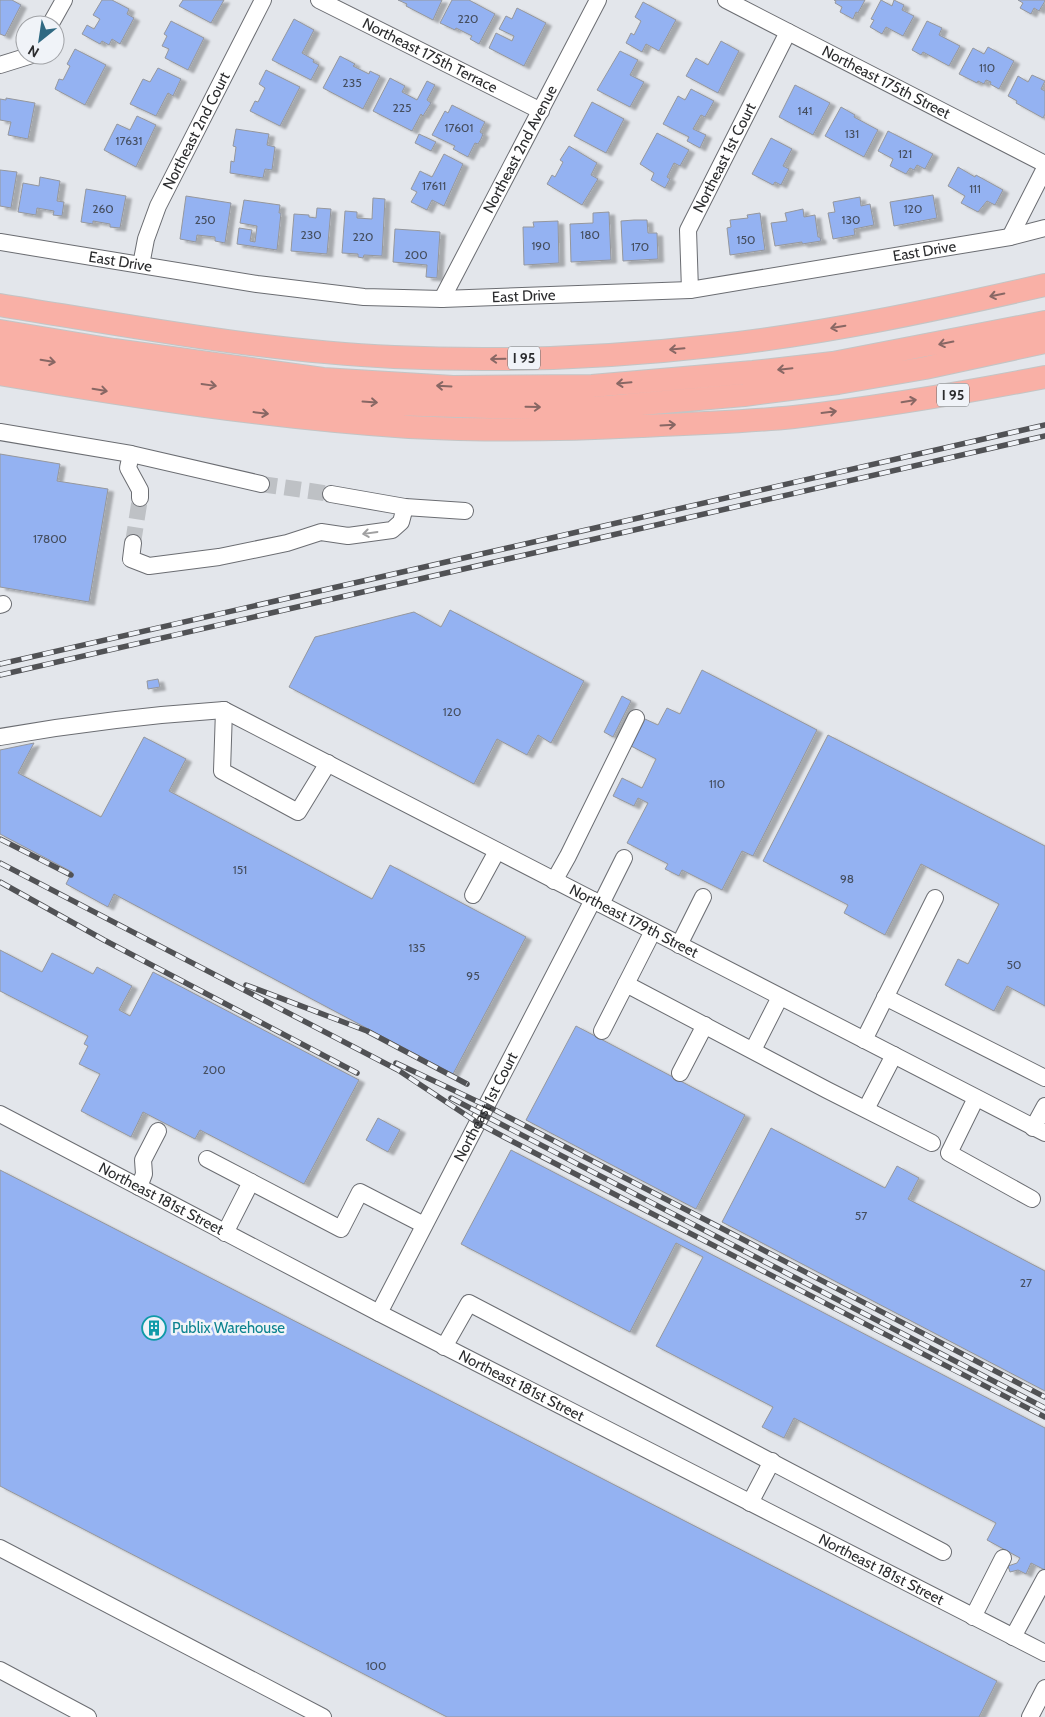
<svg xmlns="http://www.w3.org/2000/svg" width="1045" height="1717" font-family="Cabin,sans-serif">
<defs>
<filter id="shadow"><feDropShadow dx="5.5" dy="3" stdDeviation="1" flood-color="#0004"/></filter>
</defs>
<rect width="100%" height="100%" fill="#e3e6eb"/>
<path fill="#94b2f2" stroke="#95979c" filter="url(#shadow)" d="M0,0h12l9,5 -16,31 -5,-2z
M102,0h10l17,9 -2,5 7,4 -14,26 -8,-5 -3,6 -7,-4 -2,3 -18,-10 5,-9 7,4 6,-10 -7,-4z
M183,0h41l-13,23 -32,-17z
M398,0h44l-9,20 -27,-14 1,-2z
M452,0h17l26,14 -16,30 -9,-5 2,-3 -16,-8 -1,2 -15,-7z
M834,0h31l-7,13 -2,-1 -3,7 -13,-7 2,-5 -7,-4 1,-2z
M881,0l11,6 2,-6 10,5 -2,5 12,6 -11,20 -17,-9 -4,7 -12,-7 4,-7 -3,-1z
M1018,0h27v1l-6,10 -5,-3 -3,6 -11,-6 3,-5z
M643,2l33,18 -17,31 -13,-7 -4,8 -16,-9 5,-10 3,2 7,-14 -6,-4z
M517,8l29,15 -22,43 -35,-18 7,-15 16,8 2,-5 -15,-7 7,-13 6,3z
M294,19l20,11 -12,23 12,7 -1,2 6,3 -8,15 -39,-20z
M171,21l33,17 -16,32 -23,-12 4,-9 -7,-3 5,-10 -3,-2z
M927,21l15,7 -3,7 21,11 -11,20 -26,-14 -2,3 -9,-5z
M721,41l18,10 -21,42 -32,-17 10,-18 12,7z
M988,47l26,14 -15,28 -9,-5 1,-2 -5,-2 -2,4 -6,-3 -1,2 -18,-9 14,-26 11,6z
M75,49l31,16 -21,40 -30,-16 4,-10 4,1 7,-14 -3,-2z
M620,51l18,9 -8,15 14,7 -14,25 -33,-17z
M340,56l15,8 -2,2 16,8 1,-3 10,5 -17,33 -40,-21z
M158,68l23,11 -8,17 -5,-3 -12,23 -26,-12 13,-25 7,3z
M266,70l34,17 -20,39 -30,-15 5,-10 3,1 7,-14 -6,-4z
M1032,75l13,6 -4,8 4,2v23l-2,4 -27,-15 1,-2 -9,-5 10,-20 10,6z
M390,78l15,8 -3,6 15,8 10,-19 8,4 -8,15 4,3 -8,13 -2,-2 -9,17 -39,-20z
M795,85l35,18 -17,32 -34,-18z
M691,89l23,12 -9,16 -4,-2 -8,14 13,6 -6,13 -13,-7 2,-4 -26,-13 15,-28 7,4z
M6,98l29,5 -7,36 -20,-4 3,-13 -11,-2v-21l6,1z
M592,102l32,17 -18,34 -32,-17z
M452,105l33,17 -5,10 3,2 -2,5 -3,5 -3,-1 -7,14 -15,-8 2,-3 -23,-11 13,-24 3,2z
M841,107l14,8 -1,2 24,13 -14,27 -39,-21z
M137,116l19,9 -20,42 -32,-17 13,-26 13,6z
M236,129l33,5 -2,11 8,2 -3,23 -7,-1 -2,9 -33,-5 1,-12 3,1 2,-15 -3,-1z
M888,131l45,23 -8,15 -8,-4 -3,5 -4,-2 -4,6 -16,-8 3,-7 -15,-8z
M657,133l32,17 -9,16 -6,-3 -7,14 3,2 -5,9 -14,-8 3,-7 -14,-9z
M419,134l17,8 -5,9 -16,-8z
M771,138l21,11 -9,17 6,3 -8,16 -6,-3 -2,3 -21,-11z
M569,146l28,17 -6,12 7,4 -16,26 -35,-21 5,-9 3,2 8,-15 -3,-2z
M444,154l19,10 -19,42 -12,-6 -5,10 -16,-8 6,-10 -6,-3 9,-18 12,6z
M958,167l17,10 1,-2 27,15 -8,15 -8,-4 -9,11 -17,-9 4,-7 -17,-10z
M0,170l17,2 -6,36 -11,-2z
M40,177l20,4 -3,20 7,1 -2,14 -9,-1 1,-4 -17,-3 -1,7 -18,-3 5,-29 16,3z
M86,189l40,7 -6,32 -10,-1v-3l-17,-3v3l-12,-2z
M933,195l4,23 -43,8 -4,-24z
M186,196l45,7 -6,40 -10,-2v-4l-18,-2 -1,7 -16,-3z
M860,197l1,9 9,-2 4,21 -20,4 1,6 -22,4 -5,-26 7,-1 -2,-10z
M373,198l12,1 -3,57 -18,-1 -1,3 -5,-1v-3l-16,-1 3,-42 12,1v6l15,1z
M244,200l36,5 -1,8h2l-4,37 -40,-6 2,-16 13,2 -2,11 5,1 2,-16 -17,-3z
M317,208l14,1 -4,45 -36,-3 3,-37 15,1v2l7,1z
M803,209l1,8 11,-2 3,22h2l1,4 -19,3v-2l-27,4 -4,-23 16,-2 -2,-8z
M609,212l2,48 -40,2 -1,-38 23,-1v-10z
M760,213l5,37 -35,5 -3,-27 4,-1 -1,-7 18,-2 -1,-3z
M634,220h13l1,13h9l1,26 -35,2 -2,-40z
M558,221l1,42 -35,2 -1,-38h11l-1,-5z
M395,229l45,3 -3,46 -11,-1 1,-12 -34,-3z
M0,454l60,10 -3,17 51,8 -19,113 -89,-15z
M450,610l134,71 -33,62 -13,-8 -11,20 -30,-16 -23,45 -185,-97 26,-50 99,-25 27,15z
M702,670l115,60 -64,126 -11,-5 -20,39 -40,-20 -3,6 -14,-7 3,-5 -41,-21 21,-40 -10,-5 -4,8 -21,-10 9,-18 20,10 14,-29 -25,-13 14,-27 13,6 9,-17 13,6z
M158,679l2,8 -12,2 -1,-8z
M622,696l9,5 -18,36 -9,-5z
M828,735l217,111v160l-38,-20 -13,25 -49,-26 13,-26 10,5 31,-60 -78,-40 -36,71 -41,-22 4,-8 -85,-44z
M144,737l42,22 -17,32 203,108 18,-34 136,72 -73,137 -339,-180 -6,13 -42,-23 6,-12 -72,-38v-84l34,-7 -16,30 83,44z
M0,950l42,22 10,-19 41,21 4,-7 35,19 -13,24 11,6 23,-44 206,108 -55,104 -104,-54 -5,9 -52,-27 -12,25 -50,-26 19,-37 -21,-10 9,-18 -4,-2 4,-8 -88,-45z
M576,1026l169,89 -49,94 -170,-89z
M378,1118l22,12 -12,22 -22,-12z
M771,1128l114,60 12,-22 22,12 -11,21 137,72v120l-323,-169z
M511,1150l534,278v142l-14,-7 -5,11 -8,-4 -8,2 -2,-6 9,-3 3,-5 -33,-18 9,-17 -202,-105 -10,20 -22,-11 11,-20 -117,-61 47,-89 -27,-14 -46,89 -169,-88z
M0,1170l997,511 -18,36h-532l-447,-231z"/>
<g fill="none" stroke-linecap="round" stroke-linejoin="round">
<path stroke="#bec1c5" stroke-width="16" stroke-dasharray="16 8" stroke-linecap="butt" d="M261,484l70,10
M133,543l7,-45"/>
<g stroke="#6b6d72" stroke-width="18">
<g id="minor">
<path id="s1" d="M319,0l222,111"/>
<path id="s2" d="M726,0l319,164"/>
<path d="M50,25l14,-25"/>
<path d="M0,65l32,-10"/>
<path d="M1010,237l35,-69"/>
<path id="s3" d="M0,242l257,42 107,13 78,2 248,-9 320,-53 35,-9"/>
<path id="s4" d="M141,265l5,-26 12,-33 105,-206"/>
<path id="s5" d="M690,290l-2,-60 100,-198"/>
<path id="s6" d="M442,299l156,-299"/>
<path d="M0,432l131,22 130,30"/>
<path d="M131,454l-3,14 12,22v8"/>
<path d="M331,494l74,13 60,4"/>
<path d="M133,543l-2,16 18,7 70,-9 68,-14 34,-11 27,4 44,-6 9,-8 4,-15"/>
<path d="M0,605l3,-1"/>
<path id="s7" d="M224,710l821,423"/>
<path d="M224,710l-2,61 76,41 30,-49"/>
<path d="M0,737c74,-13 149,-22 224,-27"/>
<path d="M554,881l14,-25 68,-138"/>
<path d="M473,895l24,-44"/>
<path d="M601,904l23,-46"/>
<path d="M679,945l24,-48"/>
<path d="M626,984l27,-53"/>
<path d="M885,997l160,81"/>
<path d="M602,1031l24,-47 201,106 105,53"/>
<path d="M864,1040l71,-142"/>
<path d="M753,1050l27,-53"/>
<path d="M680,1073l25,-48"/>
<path d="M976,1098l-27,55 83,46"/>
<path d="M866,1109l28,-54"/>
<path id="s8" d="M0,1114l379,199 666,340"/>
<path d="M1033,1128l12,-22"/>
<path d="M207,1159l134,70 19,-37 64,33"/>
<path d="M139,1187l5,-13 -1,-14 15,-29"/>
<path d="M225,1233l26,-51"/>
<path id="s9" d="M379,1313l214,-413"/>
<path d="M444,1347l25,-44 474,249"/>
<path d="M750,1503l22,-42"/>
<path d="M0,1548l323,169"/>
<path d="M973,1617l30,-59"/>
<path d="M1013,1637l32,-59"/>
<path d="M0,1670l88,47"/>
<path d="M1030,1717l15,-29"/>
</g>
</g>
<g stroke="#c4c4c4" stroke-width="24">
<path id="highway" d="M0,305c130,21 262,46 394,52 106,5 212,1 318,-11 112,-12 223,-36 333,-61
M0,331l114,19 209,29 130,8 139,-1 161,-14 80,-9 212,-41
M0,353l149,24 122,17 120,10 98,3 106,1 149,-13 94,-12 87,-15 120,-26
M0,374c136,23 272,44 409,53 77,4 155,3 232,-1 51,-2 103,-4 153,-9 85,-10 168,-24 251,-40"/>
</g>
<use href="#minor" stroke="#fff" stroke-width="16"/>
<use href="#highway" stroke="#f9b0a6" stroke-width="22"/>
<g stroke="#515255" stroke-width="5.5">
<path id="rail" d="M0,664l1045,-239
M0,675l1045,-239
M0,839l71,36
M0,863l398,207 80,53 28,15 539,279
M0,882l104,58 253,133
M246,985l121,46 100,53
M396,1063l91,43 558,291
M451,1098l594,310"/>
</g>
<use href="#rail" stroke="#f0f3f8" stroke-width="4" stroke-dasharray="11" stroke-linecap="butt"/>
</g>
<defs><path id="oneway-shaft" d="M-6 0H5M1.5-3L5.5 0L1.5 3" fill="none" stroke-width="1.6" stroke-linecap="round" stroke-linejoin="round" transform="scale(1.25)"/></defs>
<g stroke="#886764">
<use href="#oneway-shaft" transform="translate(997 295) rotate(168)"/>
<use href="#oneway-shaft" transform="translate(838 327) rotate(170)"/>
<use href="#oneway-shaft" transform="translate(946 343) rotate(169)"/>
<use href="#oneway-shaft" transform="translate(677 349) rotate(175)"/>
<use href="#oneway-shaft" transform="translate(498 359) rotate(179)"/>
<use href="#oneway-shaft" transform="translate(48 361) rotate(9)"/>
<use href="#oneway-shaft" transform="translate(785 369) rotate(174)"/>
<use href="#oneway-shaft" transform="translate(624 383) rotate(175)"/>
<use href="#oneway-shaft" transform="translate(209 385) rotate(8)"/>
<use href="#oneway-shaft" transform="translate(444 386) rotate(-177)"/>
<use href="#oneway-shaft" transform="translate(100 390) rotate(9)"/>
<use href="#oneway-shaft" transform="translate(909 401) rotate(-9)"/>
<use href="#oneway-shaft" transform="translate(370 402) rotate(4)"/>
<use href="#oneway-shaft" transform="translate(533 407) rotate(1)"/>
<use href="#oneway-shaft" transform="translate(829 412) rotate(-7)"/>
<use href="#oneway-shaft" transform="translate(261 413) rotate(7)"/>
<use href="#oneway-shaft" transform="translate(668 425) rotate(-3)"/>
</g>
<use stroke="#a0a0a1" href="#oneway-shaft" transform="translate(370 533) rotate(172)"/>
<defs>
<g id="building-ring" transform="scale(1.25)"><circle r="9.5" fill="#f0f3f8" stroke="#0f9aa8" stroke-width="1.5"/><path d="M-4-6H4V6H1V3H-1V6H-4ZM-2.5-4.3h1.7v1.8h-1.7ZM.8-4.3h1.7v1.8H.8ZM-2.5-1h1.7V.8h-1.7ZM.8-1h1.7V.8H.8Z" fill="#0f9aa8"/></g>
</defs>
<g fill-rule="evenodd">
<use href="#building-ring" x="154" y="1328"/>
</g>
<g text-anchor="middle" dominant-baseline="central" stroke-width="5" stroke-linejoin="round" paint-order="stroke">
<g font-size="12" fill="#454e5f">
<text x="468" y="18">220</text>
<text x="987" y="67">110</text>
<text x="352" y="82">235</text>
<text x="402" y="107">225</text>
<text x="805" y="110">141</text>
<text x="459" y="127">17601</text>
<text x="852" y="133">131</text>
<text x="129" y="140">17631</text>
<text x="905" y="153">121</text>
<text x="434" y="185">17611</text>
<text x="975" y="188">111</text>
<text x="103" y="208">260</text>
<text x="913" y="208">120</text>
<text x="205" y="219">250</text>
<text x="851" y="219">130</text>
<text x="311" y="234">230</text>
<text x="590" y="234">180</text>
<text x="363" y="236">220</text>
<text x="746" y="239">150</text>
<text x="541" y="245">190</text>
<text x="640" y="246">170</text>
<text x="416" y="254">200</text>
<text x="50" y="538">17800</text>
<text x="452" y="711">120</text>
<text x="717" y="783">110</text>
<text x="240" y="869">151</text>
<text x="847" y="878">98</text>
<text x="417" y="947">135</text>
<text x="1014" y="964">50</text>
<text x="473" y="975">95</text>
<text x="214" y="1069">200</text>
<text x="861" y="1215">57</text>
<text x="1026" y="1282">27</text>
<text x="376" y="1665">100</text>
</g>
<g fill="#f0f3f8" stroke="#66686b" stroke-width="1">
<rect x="508" y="346.5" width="32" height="23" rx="4"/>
<rect x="937" y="383.5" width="32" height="23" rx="4"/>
</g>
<g font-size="14" font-weight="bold" fill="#2b2c2e">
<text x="524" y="358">I 95</text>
<text x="953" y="395">I 95</text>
</g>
<g font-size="15" fill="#2b2c2e" stroke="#f0f3f8">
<text stroke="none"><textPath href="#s1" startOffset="124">Northeast 175th Terrace</textPath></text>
<text stroke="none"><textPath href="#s2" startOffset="180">Northeast 175th Street</textPath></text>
<text stroke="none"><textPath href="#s4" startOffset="146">Northeast 2nd Court</textPath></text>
<text stroke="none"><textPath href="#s6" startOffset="169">Northeast 2nd Avenue</textPath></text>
<text stroke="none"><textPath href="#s5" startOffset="141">Northeast 1st Court</textPath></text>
<text stroke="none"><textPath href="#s3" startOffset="932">East Drive</textPath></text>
<text stroke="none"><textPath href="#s3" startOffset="122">East Drive</textPath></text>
<text stroke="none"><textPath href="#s3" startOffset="528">East Drive</textPath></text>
<text stroke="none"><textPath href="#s7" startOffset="461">Northeast 179th Street</textPath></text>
<text stroke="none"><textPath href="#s9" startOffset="232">Northeast 1st Court</textPath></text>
<text stroke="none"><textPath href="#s8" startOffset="182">Northeast 181st Street</textPath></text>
<text stroke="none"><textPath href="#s8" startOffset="588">Northeast 181st Street</textPath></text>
<text stroke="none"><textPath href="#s8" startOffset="992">Northeast 181st Street</textPath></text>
</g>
<g font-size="15" fill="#0d838f" stroke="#f0f3f8" text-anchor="start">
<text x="172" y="1328">Publix Warehouse</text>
</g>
</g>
<g transform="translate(40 40) rotate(210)"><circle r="24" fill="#f0f3f8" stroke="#a1a3a7"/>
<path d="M0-4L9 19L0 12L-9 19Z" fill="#306982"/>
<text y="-8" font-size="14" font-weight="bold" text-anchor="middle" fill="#2b2c2e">N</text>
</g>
</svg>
